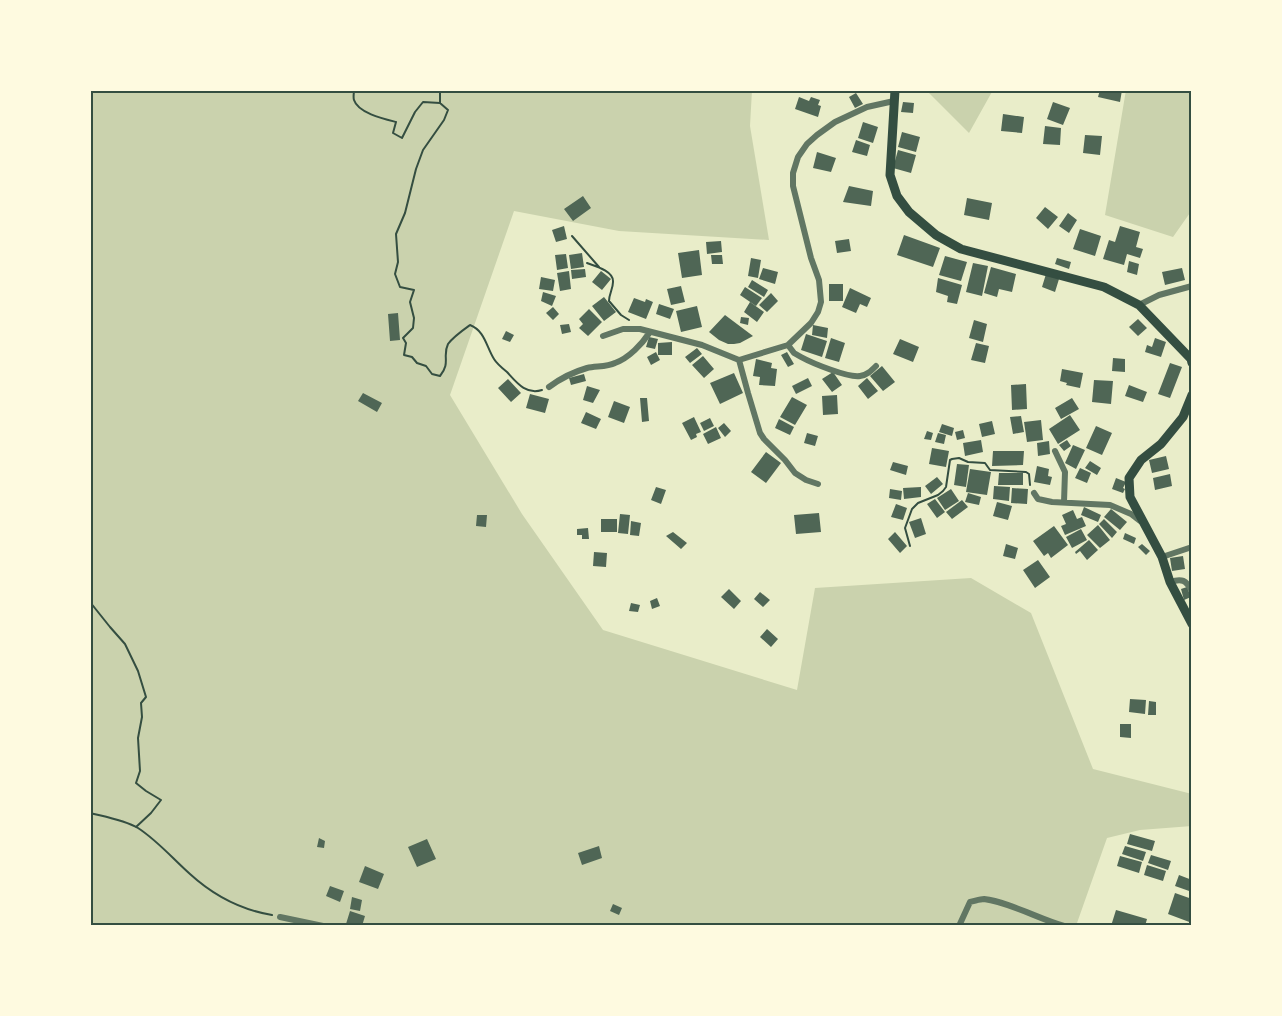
<svg xmlns="http://www.w3.org/2000/svg" width="1282" height="1016" font-family="Commissioner,sans-serif">
<rect width="100%" height="100%" fill="#e9edc9"/>
<path fill="#cad2ad" d="M90,90h662l-2,36 19,114 -150,-9 -105,-20 -64,184 72,119 81,116 194,60 18,-102 156,-10 60,35 62,156 99,25v32l-52,4 -33,8 -30,85 2,3h-989z
M926,90h67l-24,43z
M1126,90h66v120l-19,27 -68,-22z"/>
<path fill="#4f6655" d="M1100,90h22l-2,12 -22,-5z
M856,93l7,11 -8,4 -6,-11z
M799,97l10,4 2,-4 9,3 -2,5 3,1 -3,11 -23,-8z
M903,102l11,1 -1,10 -12,-1z
M1053,102l17,6 -7,17 -16,-6z
M1003,114l21,3 -2,16 -21,-2z
M863,122l15,5 -5,16 -15,-5z
M1045,126l16,2 -1,17 -17,-1z
M902,132l18,5 -4,15 -18,-5z
M1085,135l17,1 -2,19 -17,-2z
M856,140l14,5 -3,11 -15,-4z
M898,150l18,5 -5,18 -18,-5z
M817,152l19,6 -5,14 -18,-4z
M849,186l24,5 -2,15 -28,-4z
M583,196l8,12 -18,13 -9,-12z
M967,198l25,5 -3,17 -25,-5z
M1045,207l13,10 -10,12 -12,-11z
M1068,213l9,7 -8,13 -10,-7z
M564,226l3,13 -11,3 -4,-12z
M1120,226l20,6 -4,15 7,2 -3,9 -13,-4 -3,11 -21,-6 6,-19 6,2z
M1080,229l21,7 -6,20 -22,-7z
M904,235l36,13 -7,19 -36,-12z
M849,239l2,12 -14,2 -2,-12z
M721,241l1,11 -15,2 -1,-12z
M699,250l3,25 -20,3 -4,-25z
M582,253l2,14 -13,2 -2,-14z
M566,254l2,14 -11,2 -2,-15z
M711,255h11l1,9h-11z
M945,256l22,6 -6,19 -22,-6z
M751,258l10,2 -3,18 -10,-2z
M1057,258l14,4 -2,7 -14,-5z
M1129,261l10,3 -2,11 -10,-3z
M973,263l15,3 -6,30 -16,-4z
M991,267l25,7 -4,18 -13,-3 -2,8 -13,-4z
M763,268l15,4 -3,12 -16,-5z
M1182,268l3,12 -20,5 -3,-13z
M585,269l1,8 -14,2 -1,-9z
M569,271l2,18 -11,2 -3,-18z
M601,271l10,8 -9,11 -10,-8z
M1046,274l13,5 -4,13 -13,-5z
M541,277l14,3 -2,11 -14,-2z
M938,278l24,7 -5,19 -10,-2 1,-6 -12,-4z
M752,280l16,10 -4,7 -16,-10z
M829,284h14v17h-14z
M681,286l4,16 -14,3 -4,-16z
M745,287l17,11 -6,8 -16,-11z
M850,288l21,10 -4,9 -7,-3 -4,9 -14,-6z
M543,292l13,4 -4,10 -11,-5z
M771,293l7,8 -11,11 -8,-7z
M604,297l12,15 -12,9 -12,-15z
M634,298l11,4 1,-3 7,3 -7,17 -18,-7z
M750,302l14,10 -7,10 -13,-10z
M659,304l15,5 -4,10 -14,-5z
M697,306l5,21 -21,5 -5,-21z
M553,307l6,7 -6,6 -7,-7z
M589,309l13,13 -14,14 -9,-8 4,-4 -4,-5z
M398,313l2,27 -10,1 -2,-27z
M725,315l28,21 -13,7 -6,1h-6l-9,-4 -10,-8z
M741,317l8,1 -1,7 -8,-2z
M1138,319l9,9 -9,8 -9,-9z
M974,320l13,4 -4,18 -14,-4z
M569,324l2,8 -9,2 -2,-9z
M813,325l15,3 -1,10 -15,-3z
M506,331l8,4 -4,7 -8,-3z
M806,334l21,7 -5,16 -21,-7z
M649,337l9,2 -3,10 -9,-2z
M831,338l14,5 -6,19 -14,-4z
M1155,338l11,4 -5,15 -16,-5 2,-7 5,2z
M900,339l19,8 -6,15 -20,-8z
M672,342v13h-14v-12z
M976,343l13,3 -4,17 -14,-3z
M697,348l5,6 -12,9 -5,-6z
M656,352l4,8 -9,5 -4,-8z
M787,352l7,12 -6,3 -7,-12z
M703,356l11,13 -10,9 -12,-13z
M1113,358l12,1v13l-13,-1z
M756,359l16,4 -1,5 6,1 -2,17 -16,-1 1,-8 -7,-1z
M1170,363l12,4 -12,31 -12,-4z
M882,366l13,16 -12,9 -13,-15z
M1062,369l21,4 -3,15 -14,-3 1,-2 -7,-2z
M833,372l9,13 -10,7 -10,-13z
M734,373l9,20 -23,11 -10,-21z
M584,374l2,7 -15,4 -2,-7z
M808,378l4,8 -16,8 -4,-8z
M867,378l11,13 -10,8 -10,-13z
M508,379l13,14 -10,9 -13,-14z
M1094,380l19,1 -2,23 -19,-2z
M1026,384l1,25 -15,1 -1,-25z
M1129,385l18,7 -4,10 -18,-6z
M587,386l13,4 -7,13 -10,-3z
M363,393l19,10 -5,9 -19,-11z
M530,394l19,5 -4,14 -19,-5z
M837,395l1,19 -15,1 -1,-19z
M792,397l15,8 -12,20 -15,-8z
M640,398h7l2,23 -7,1z
M1072,398l7,11 -18,10 -6,-11z
M614,401l16,6 -6,16 -16,-6z
M586,412l15,7 -5,10 -15,-6z
M1070,415l10,15 -22,14 -9,-15z
M1021,416l3,16 -11,2 -3,-17z
M694,417l7,15 -5,2 1,3 -6,3 -9,-17z
M710,418l4,8 -10,5 -4,-8z
M779,419l15,8 -4,8 -15,-7z
M1041,420l2,20 -16,2 -3,-20z
M992,421l3,13 -13,3 -3,-13z
M724,423l7,8 -6,6 -7,-9z
M942,424l12,4 -2,8 -13,-4z
M1096,426l16,7 -10,22 -16,-7z
M716,427l5,11 -13,6 -5,-10z
M963,430l2,8 -8,2 -2,-8z
M927,431l6,2 -2,7 -7,-1z
M807,433l11,3 -3,10 -11,-3z
M938,433l8,2 -2,9 -9,-2z
M981,440l2,12 -18,4 -2,-13z
M1067,440l4,6 -7,5 -5,-6z
M1049,441l1,13 -12,2 -1,-13z
M1073,445l12,5 -9,19 -11,-6z
M932,448l17,3 -3,16 -17,-3z
M993,451h31l-1,14 -31,1z
M766,452l15,11 -15,20 -15,-11z
M1166,456l3,13 -17,4 -3,-13z
M1090,461l11,7 -4,7 -12,-7z
M893,462l15,4 -2,9 -16,-5z
M957,464l12,1 -3,22 -12,-2z
M1037,466l12,3 -1,7 4,1 -2,8 -16,-3z
M1080,468l11,5 -4,10 -12,-5z
M970,469l21,3 -4,23 -21,-3z
M999,473h24v12h-25z
M1170,474l2,12 -17,4 -2,-12z
M937,477l6,7 -12,10 -6,-8z
M1116,478l10,4 -3,6 2,1 -2,4 -11,-4z
M994,486l16,1 -1,14 -16,-2z
M656,487l10,3 -5,14 -10,-4z
M921,487v10l-17,2 -1,-11z
M1012,488l16,1 -1,15 -16,-1z
M890,489l12,2 -1,9 -12,-2z
M951,489l8,12 -14,9 -8,-12z
M968,493l13,4 -2,8 -14,-3z
M935,499l10,13 -8,6 -10,-14z
M962,500l6,7 -16,12 -6,-7z
M997,502l15,4 -4,14 -15,-4z
M896,504l11,4 -4,12 -12,-3z
M1084,507l17,8 -3,7 -17,-7z
M1111,509l16,13 -7,8 -16,-13z
M1073,510l4,9 5,-2 4,9 -21,9 -4,-9 5,-2 -4,-9z
M819,513l2,19 -25,2 -2,-19z
M620,514l10,1 -2,19 -10,-1z
M477,515h10l-1,12 -10,-1z
M921,518l5,16 -11,4 -6,-16z
M601,519h16v13h-16z
M1104,519l13,13 -5,6 -13,-14z
M631,521l10,2 -2,13 -9,-1z
M1098,525l12,15 -10,8 -13,-13z
M1054,526l14,19 -17,13 -3,-5 -4,3 -11,-15z
M588,528l1,11h-7v-4h-5v-6z
M1081,529l6,11 -15,8 -6,-11z
M673,532l14,11 -6,6 -15,-13z
M895,532l12,14 -7,7 -12,-14z
M1125,533l11,5 -2,6 -11,-5z
M1089,540l9,10 -11,10 -7,-9 -4,3 -1,-2z
M1006,544l12,4 -3,11 -12,-3z
M1142,544l8,7 -4,4 -8,-8z
M594,552l13,1 -1,14 -13,-1z
M1183,556l2,13 -13,2 -2,-13z
M1038,560l12,17 -15,11 -12,-18z
M1187,587l4,10 -7,3 -3,-11z
M729,589l12,12 -7,8 -13,-12z
M760,592l10,8 -7,7 -9,-8z
M657,598l3,8 -8,3 -2,-8z
M631,603l9,2 -2,7 -9,-1z
M767,629l11,10 -7,8 -11,-10z
M1130,699l16,1 -1,14 -16,-2z
M1149,701l7,1v13h-8z
M1120,724h11v14l-11,-1z
M1130,834l25,7 -3,10 -25,-7z
M319,838l6,3 -1,7 -7,-1z
M427,839l9,20 -19,8 -9,-20z
M599,846l3,12 -20,7 -4,-12z
M1125,846l21,6 -3,9 -21,-7z
M1151,855l20,6 -3,9 -20,-7z
M1120,856l22,6 -3,11 -22,-7z
M1147,865l19,6 -3,10 -19,-6z
M365,866l19,8 -6,15 -19,-7z
M1179,875l13,5v12l-17,-6z
M330,886l14,5 -4,11 -14,-6z
M1175,893l17,6v24l-24,-9z
M352,897l10,3 -2,11 -10,-2z
M613,904l9,4 -3,7 -9,-4z
M1116,910l31,9 -2,7h-34z
M350,911l15,5 -3,10h-11l-5,-2z"/>
<g fill="none" stroke-linecap="round" stroke-linejoin="round">
<path stroke="#344e41" stroke-width="2" d="M354,90c0,3 -1,7 0,10 4,13 30,19 42,22l-3,11 9,5 13,-26 8,-10 17,1 8,7 -4,10 -21,30 -7,19 -11,44 -9,21 2,28 -3,12 5,13 14,3 -4,12 4,16 -1,10 -10,10 3,5 -2,12 8,2 5,6 9,3 6,8 8,2c11,-13 2,-20 8,-32 5,-7 15,-14 22,-19 15,6 16,21 24,34 3,5 8,9 13,13 10,11 19,23 35,18
M439,90l1,2v11
M572,236l27,31
M587,263c8,3 27,8 26,19 0,7 -4,12 -4,19l12,14 8,5
M910,546l-5,-18 7,-19 6,-6 20,-8 5,-4 3,-4 4,-27 2,-1 7,-1 9,4 17,1 5,7 36,2 3,2 1,11
M90,602l20,25 15,17 13,27 8,26 -5,6 1,14 -4,21 2,33 -4,12 10,8 15,9 -10,13 -15,14
M90,813c16,4 34,7 48,15 20,13 35,31 52,46 23,21 52,36 82,41"/>
<path stroke="#617663" stroke-width="6" d="M1139,305l20,-10 33,-9
M603,336l20,-7h17l62,16 37,15 49,-15 23,-22 7,-11 3,-10 -2,-22 -8,-22 -18,-72v-13l5,-16 9,-13 10,-9 18,-13 32,-15 27,-6
M788,345l6,8 7,4c11,6 47,21 59,19 7,-1 11,-5 16,-10
M739,360l9,33 12,40 4,6 21,21 10,13 11,7 12,4
M549,387c12,-9 24,-15 38,-19 9,-2 20,-1 28,-5 14,-5 27,-19 35,-31
M1055,451l10,21 -1,30
M1034,493l4,6 14,3 58,3 21,9 9,7
M1162,557l30,-10
M1170,582c12,-4 16,-2 22,9
M280,917l43,9
M959,926l11,-24c5,-1 10,-3 14,-3 25,3 55,20 80,27"/>
<path stroke="#344e41" stroke-width="9" d="M895,90l-5,85 7,21 12,16 27,23 25,14 143,38 35,18 52,54 1,4
M1192,395l-9,22 -22,27 -20,16 -12,18 1,19 32,60 8,25 22,42"/>
</g>
<rect width="1282" height="1016" fill="none" stroke="#fefae0" stroke-width="183"/>
<rect x="92" y="92" width="1098" height="832" fill="none" stroke="#344e41" stroke-width="2"/>
</svg>
